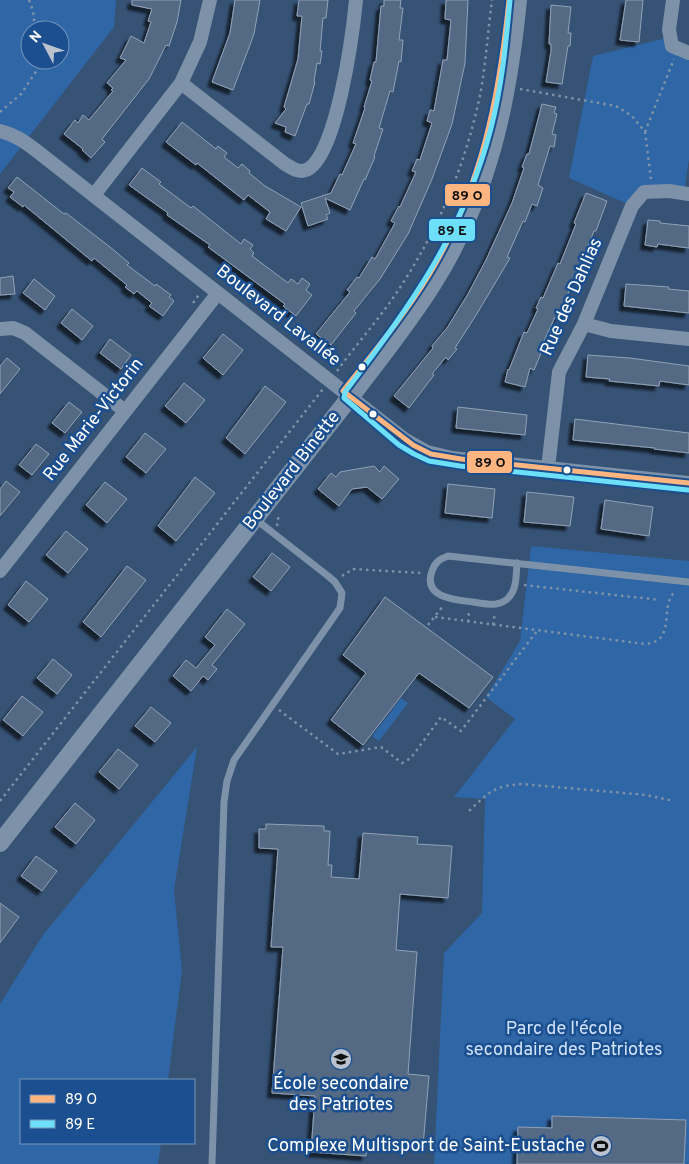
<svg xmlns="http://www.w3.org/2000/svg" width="689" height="1164" font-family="Overpass,sans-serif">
<defs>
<filter id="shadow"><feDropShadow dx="-4.5" dy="4.5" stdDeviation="1" flood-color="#0009"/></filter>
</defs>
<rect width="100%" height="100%" fill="#365274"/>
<path fill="#2f66a5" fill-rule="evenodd" d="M0,0h116l-2,27 -114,147zM30,30h30v30h-30z
M670,37l19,16v106l-5,34 -40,-1 -12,14 -63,-28 24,-122z
M531,546l158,15v603h-255l10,-211 38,-40 3,-114 -31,-2 61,-78 -29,-22 34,-56z
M401,698l7,5 -29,38 -7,-5z
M197,747l-23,143 8,80 -14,110h-147v63h140l-3,21h-158v-160l43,-69z"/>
<path fill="#526984" stroke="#92a2b6" filter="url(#shadow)" d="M132,0h49l-4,22 -8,24 -3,-1 -17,34 -47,60 3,3 -14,16 -9,-8 1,-1 -19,-15 11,-14 3,3 5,-8 6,5 24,-29 -2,-1 2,-2 -6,-5 19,-23 -6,-2 11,-22 13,7 7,-21 -3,-1 4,-12 -20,-4z
M235,0h25l-6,34 -21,56 -21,-8 18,-49z
M299,0h29l-2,18h-3l-3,33h2l-2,13 -3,-1 -3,18 1,1 -6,22h-2l-12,32 -10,-4 1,-5 -11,-4 11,-14 -2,-2 14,-48 4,-43h-5z
M384,0h17l-1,8h3l-4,32h4l-2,22 -2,-1 -6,31 -3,-1 -11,37 4,1 -9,27 1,1 -10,23 -1,-1 -14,31 -25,-12 5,15 -4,2 2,4 -20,7 -7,-23 30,-10 9,-19 2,1 14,-31 -3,-1 12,-35 -1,-1 8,-26 -2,-1 4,-18h2l5,-56h3z
M446,0h22l-3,63 -13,61 -20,55 -24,55 -28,45 -26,32 2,2 -25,32 -15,-11 34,-42 -3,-2 10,-13 2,1 13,-21 3,2 20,-36 -4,-2 8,-15 1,1 16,-35 -4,-1 5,-12 3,1 12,-37 -5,-2 3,-11 4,1 9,-51h4l4,-40 -6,-1z
M626,0h17l-4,42 -19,-2z
M551,5l20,2 -3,26h3l-1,13h-2l-6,38 -16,-2 5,-31v-7h-2z
M542,104l14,3 -2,6 3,1 -5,20 4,1 -2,12 -4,-1 -12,39 5,3 -6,18 -5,-2 -7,18 -2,-1 -16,36 3,1 -32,54 -23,36 2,1 -9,11 -2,-3 -14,17 2,1 -25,33 -15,-12 39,-48 -1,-2 15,-18 21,-34 18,-34 26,-57 12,-35 -2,-1 5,-13h2z
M182,122l34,27 2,-3 9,7 -3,4 14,11 4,-4 8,7 -1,2 16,13 36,21 -15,24 -20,-12 4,-7 -22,-17 -4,5 -47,-37 -1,2 -30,-23z
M142,168l19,14 -2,2 32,24 2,-2 48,38 3,-5 9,6 -3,4 4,4 -2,3 36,27 3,-4 7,5 4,-6 8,6 -4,6 6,5 -16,21 -13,-10 2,-2 -77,-57 2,-2 -43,-30 1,-2 -39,-28z
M17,177l47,37 2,-1 44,34 19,16 -2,2 28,21 1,-2 15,11 -2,2 5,4 -11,15 -14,-10 3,-3 -15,-12 -3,3 -9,-7 2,-2 -33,-27 -2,3 -68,-56 -1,2 -13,-10 4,-5 -6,-4z
M586,193l21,8 -11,30h-2l-33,80 -3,7 -3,-1 -11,24h2l-12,29 -4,-2 -5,19 -20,-5 3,-13 1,1 15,-38 3,1 11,-24 -2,-1 5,-11 2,1 15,-35 2,1 16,-40 -2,-1z
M648,220l12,1v2l29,3v22l-31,-4 -1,3 -12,-2z
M13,276l2,18 -15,1v-17z
M34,279l21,17 -10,14 -22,-17z
M626,284l43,3 -1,2 21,2v22l-65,-7z
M72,309l21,17 -11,14 -21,-17z
M223,334l20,16 -20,25 -20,-17z
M110,339l21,16 -10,14 -21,-16z
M588,355l42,3 59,8v19l-29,-4 -1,5 -50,-5 1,-2 -24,-2z
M7,358l13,11 -20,25v-28z
M184,383l21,17 -19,23 -21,-17z
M265,386l21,16 -41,52 -19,-16z
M69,402l13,10 -17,21 -13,-10z
M458,407l69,8 -2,20 -69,-7z
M575,419l114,14v20l-35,-4 1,-1 -82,-8z
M145,433l21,16 -20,24 -20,-16z
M36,444l13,10 -17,21 -13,-10z
M374,466l6,6 4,-6 15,13 -17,20 -15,-12 -15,2 -13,17 -21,-17 13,-16 5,4 4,-5z
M195,477l20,16 -39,48 -18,-15z
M6,481l14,11 -20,24v-27z
M105,482l22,17 -20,24 -21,-18z
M448,484l47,5 -3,29 -47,-5z
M527,492l47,5 -4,29 -46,-4z
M605,500l48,7 -4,29 -48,-7z
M66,531l22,18 -20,24 -22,-18z
M272,553l18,14 -19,24 -18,-14z
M127,566l19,14 -45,57 -18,-15z
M26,581l22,18 -19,23 -21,-17z
M385,597l108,80 -24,31 -50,-35 -56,72 -32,-25 35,-47 -23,-18z
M227,609l18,15 -33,41 5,4 -9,11 -5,-4 -12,15 -18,-15 13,-16 10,8 19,-23 -10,-8z
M53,659l19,16 -15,19 -20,-16z
M22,696l21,16 -20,24 -20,-16z
M151,707l20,16 -16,19 -20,-16z
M118,749l20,16 -19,24 -20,-17z
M75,803l20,17 -19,24 -21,-17z
M266,824l58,2v5h6l-2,34h4l-1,12 28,2 4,-46 55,4 -1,7 35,2 -4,52 -48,-4 -4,56 21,2 -9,122 21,2 -6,70 -56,-4 -1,14 -55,-4 4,-56 -43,-3 11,-146h-12l7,-98 -19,-1v-19h7z
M36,856l21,15 -15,20 -21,-15z
M0,903l19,14 -19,26z
M552,1116l134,4 -2,44h-167l1,-37 34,1z"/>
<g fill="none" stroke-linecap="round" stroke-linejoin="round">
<path stroke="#7d92a8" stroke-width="2.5" stroke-dasharray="2.5 4" stroke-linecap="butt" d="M29,0l4,11 2,19
M520,89l96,17 16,10 13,16 6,47
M0,112l21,-18 18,-27 2,-7
M645,132l29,-73
M193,303l7,-10
M337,371c21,-29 45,-55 64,-85 39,-60 66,-125 80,-196 5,-29 7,-60 11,-90
M277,526l2,-13
M342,576l11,-7 69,4
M524,585l136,15
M435,617l210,27c33,-2 13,-40 31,-53
M468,622l1,-11
M428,625l15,-19
M493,625l2,-13
M279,710l59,44 43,-7 21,16 9,-5 30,-41 20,14 76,-100
M0,801l323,-412
M469,811c20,-19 25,-25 53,-27l124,11 28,6"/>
<path stroke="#7d92a8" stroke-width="7" d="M517,563c-1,11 0,26 -8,34 -3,4 -8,6 -13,7 -7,1 -16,-1 -23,-2 -17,-2 -51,-4 -41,-31 3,-9 8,-12 16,-15l93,10 148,16
M212,1164l12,-362 3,-21 7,-21 106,-152 2,-15 -7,-11 -7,-6 -74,-58"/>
<path stroke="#7d92a8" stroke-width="14" d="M673,0l-4,30 3,16 17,7
M181,83l104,81c7,4 13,9 21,6 31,-12 47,-139 50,-170
M0,131c17,4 28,13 42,24l362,284 23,13 25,6 237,25
M94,195l87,-112 19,-41 10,-42
M584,324l27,7 78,8
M0,329l13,-1 12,5 100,78
M548,468l11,-96 25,-48 48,-118 12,-14 25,-1 20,3
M0,571l218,-278"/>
<path stroke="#7d92a8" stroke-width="18" d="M0,843l358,-456c26,-34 53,-68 76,-105 55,-88 74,-180 84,-282"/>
<g stroke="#1b4f8f" stroke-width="9">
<path id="bus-1" d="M509,0c-10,99 -28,189 -80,275 -25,41 -56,78 -86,116l70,54 18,9 30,5 228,24"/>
</g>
<g stroke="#1b4f8f" stroke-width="9">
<path id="bus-2" d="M510,0c-4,43 -8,86 -19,128 -26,102 -83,182 -146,264l-1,6 55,47 15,9 15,7 31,5 228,24"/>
</g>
<use href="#bus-1" stroke="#ffb580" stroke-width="5"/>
<use href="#bus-2" stroke="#6ddff8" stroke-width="5"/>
</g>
<defs>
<g id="school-disc" transform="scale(1.125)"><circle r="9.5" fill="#b9c2ce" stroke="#1b4f8f"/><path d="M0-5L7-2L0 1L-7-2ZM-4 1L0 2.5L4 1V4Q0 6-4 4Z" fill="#111"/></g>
<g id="stadium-disc" transform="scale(1.125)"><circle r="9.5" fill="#b9c2ce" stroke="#1b4f8f"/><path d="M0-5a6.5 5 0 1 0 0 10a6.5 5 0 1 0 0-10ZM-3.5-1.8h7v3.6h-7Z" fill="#111"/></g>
</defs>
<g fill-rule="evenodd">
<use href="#school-disc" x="341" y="1059"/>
<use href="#stadium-disc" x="601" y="1146"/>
</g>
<g fill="#fff" stroke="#1b4f8f" stroke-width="2">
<circle cx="362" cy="367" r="4.5"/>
<circle cx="373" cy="414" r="4.5"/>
<circle cx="567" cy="470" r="4.5"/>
</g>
<g text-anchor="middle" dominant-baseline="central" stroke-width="5" stroke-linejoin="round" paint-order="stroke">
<g font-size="18" fill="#fff" stroke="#1b4f8f">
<text transform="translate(572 297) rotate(-66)">Rue des Dahlias</text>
<text transform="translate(278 316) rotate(38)">Boulevard Lavallée</text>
<text transform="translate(94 420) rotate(-52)">Rue Marie-Victorin</text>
<text transform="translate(292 471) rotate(-52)">Boulevard Binette</text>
</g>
<g font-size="18" fill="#cfe3fa" stroke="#1b4f8f">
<text x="564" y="1029">Parc de l'école<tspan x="564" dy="21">secondaire des Patriotes</tspan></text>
</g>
<g font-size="18" fill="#fff" stroke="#1b4f8f">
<text x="341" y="1084">École secondaire<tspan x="341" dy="21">des Patriotes</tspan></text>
<text x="585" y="1146" text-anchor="end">Complexe Multisport de Saint-Eustache</text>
</g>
</g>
<g stroke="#1b4f8f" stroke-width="2">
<rect x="444" y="183" width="47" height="24" rx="5" fill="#ffb580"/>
<rect x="428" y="218" width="48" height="24" rx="5" fill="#6ddff8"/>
<rect x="466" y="450" width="47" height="24" rx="5" fill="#ffb580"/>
</g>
<g font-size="14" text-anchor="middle" font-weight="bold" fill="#111">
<text x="467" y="200">89 O</text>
<text x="452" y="235">89 E</text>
<text x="490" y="467">89 O</text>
</g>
<rect x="20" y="1079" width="175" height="65" fill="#1b4f8f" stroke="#7695bc"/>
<rect x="30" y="1095" width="25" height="8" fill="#ffb580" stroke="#7695bc"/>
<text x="65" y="1104" font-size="15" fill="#ffffff">89 O</text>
<rect x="30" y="1120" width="25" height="8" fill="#6ddff8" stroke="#7695bc"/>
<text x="65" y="1129" font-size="15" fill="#ffffff">89 E</text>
<g transform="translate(45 45) rotate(311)"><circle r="24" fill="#1b4f8f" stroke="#7695bc"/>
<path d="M0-4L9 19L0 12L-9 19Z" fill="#b9c2ce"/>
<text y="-8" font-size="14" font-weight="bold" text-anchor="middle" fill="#ffffff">N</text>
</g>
</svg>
